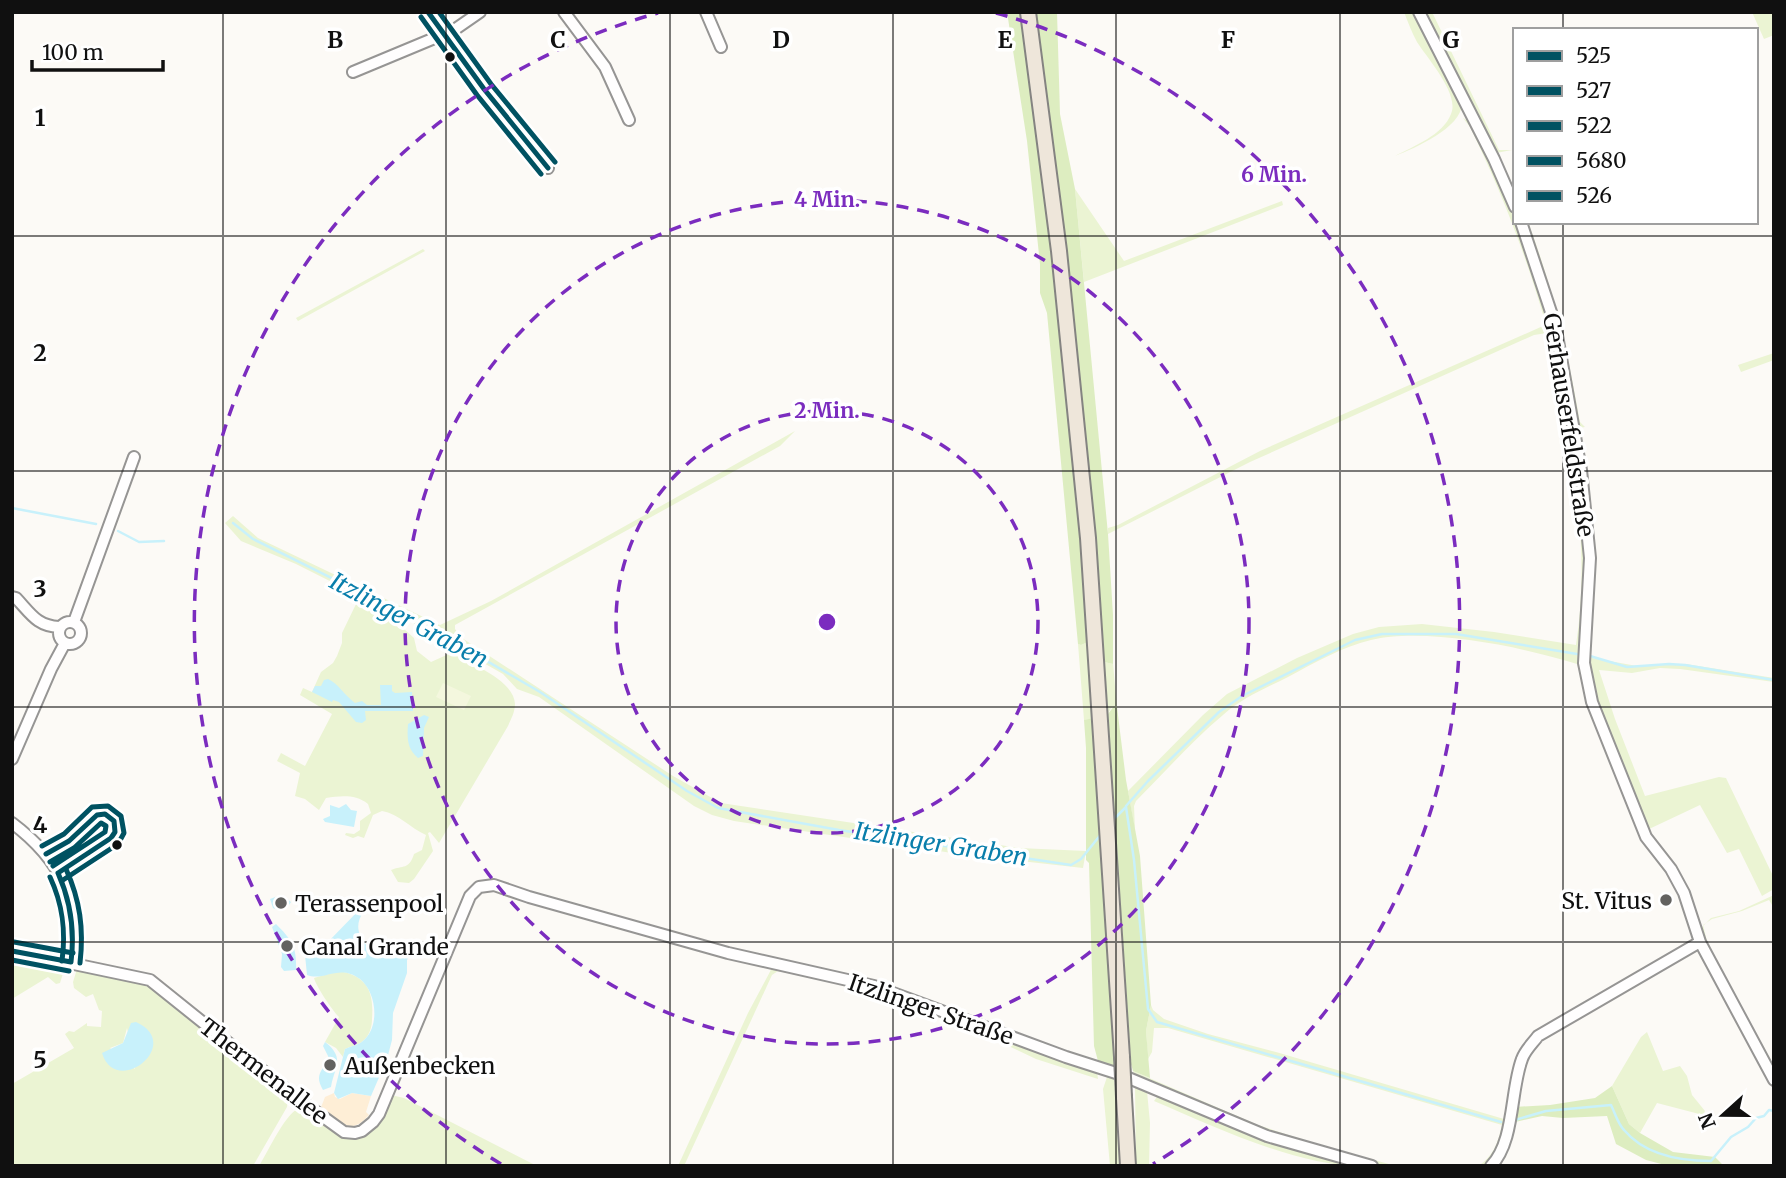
<svg xmlns="http://www.w3.org/2000/svg" width="1786" height="1178" font-family="Merriweather,serif">
<rect width="100%" height="100%" fill="#fcfaf6"/>
<path fill="#ebf4d3" fill-rule="evenodd" d="M1404,12h12l46,92c-1,24 -47,44 -67,52 19,-10 48,-21 56,-42 9,-20 -24,-56 -34,-72 -5,-9 -9,-20 -13,-30z
M1424,12h8l67,138h13l-16,3z
M1752,12h22v23l-10,4z
M1463,118l7,4c12,23 45,76 45,100h3l32,100 -3,2 -1,5 6,1c13,72 29,144 34,216 3,48 -11,95 -2,144l-7,-26c-54,-17 -151,-37 -206,-24 -29,7 -57,23 -83,37 -22,11 -46,21 -65,38 -31,26 -58,57 -87,86l-2,5 1,25 -7,-40 75,-76 24,-21 70,-36 56,-24 26,-7 43,-3 72,8 82,13c16,-100 -6,-211 -26,-309l-3,-3 -13,2 -284,127 -142,72v-6l10,-3 142,-74 283,-125 2,-5c-20,-68 -44,-131 -75,-194z
M1075,189l49,72 158,-60 1,4 -199,77z
M1526,222h2c25,66 40,131 52,200l5,5 -6,1 -1,-3 -21,-110z
M423,249l2,2 -127,70 -2,-3z
M1774,353v7l-33,12 -3,-7z
M795,431l-15,15 -325,179v4l7,9 211,138 48,27 298,45 67,3 -3,17 -124,-14 -225,-33 -22,-6 -18,-9 -155,-109 -22,-8 -14,-15 -88,-50 -119,-60 -55,-23 -16,-18 8,-7 25,22 182,87 51,-24z
M357,602l47,23 -1,3 11,10 3,13 14,11 20,-9c19,10 63,27 64,51 0,8 -4,15 -7,22l-69,117 -9,-11 -2,1 5,18 -19,28 -5,4 -11,-1 -7,-12c12,-5 18,0 23,-16l8,-4 4,-15c-16,-7 -27,-21 -44,-24l-9,4 -9,23 -6,-2 -5,2 -8,-3 1,-2 8,1 6,-4v-9l11,-8 -3,-9c-13,-10 -27,-8 -42,-6l-7,12 -14,-11 -10,-3 5,-23 -23,-12 4,-8 24,13 27,-52 -32,-19 3,-7 9,4 9,-20 12,-9 4,-7 5,-13v-10z
M1088,642l8,77 -12,1 -6,-76 3,1z
M1587,657l50,9 49,-2 88,14v4l-94,-13 -20,-1 -28,5 -33,-3 16,49 30,77 74,-19 7,1 48,100v11l-12,7 -23,-47 -12,4 -27,-48 -53,25 -51,-127z
M1104,662l9,2 4,43 -6,1 -3,6z
M1774,895v13l-5,-8 -27,11 -30,8 -9,6 5,20 66,121v6l-65,-121 -9,-22 11,-11 28,-7z
M12,955l53,12 -5,16 -4,1 -8,-7 -36,22z
M773,966l108,25 216,81 1,7 -62,-20 -92,-44 -64,-22 -102,-22 -6,4 -88,191h-6l70,-153z
M77,969l72,14 133,109 6,7 -1,8 -34,59h-241v-82l62,-36 -9,-14 4,-3 5,1 13,-9v3l14,1 1,-16 -3,-1 -6,-16 -7,3 -12,-9 -1,-6zM127,1028l8,41 -25,-21 13,-5z
M338,971c30,4 36,22 34,48 0,7 -2,15 -7,20 -5,6 -14,7 -20,10l-2,8 -7,-9 -11,-6 14,-25c-7,-7 -23,-31 -25,-39z
M1151,1005l2,5 11,9 44,15 68,18 228,67 8,-40 -10,60 -15,27h-9c15,-9 20,-23 24,-41l-334,-97h-14l-2,24 -4,7 -2,-28z
M1647,1032l16,39 17,-5 7,10 5,19 13,16 -2,4 -46,-12 -17,30 -11,-9 -17,-38 29,-49z
M1133,1071l125,54 55,18 83,23h-14l-15,-4 -101,-30 -132,-57z
M1107,1077l9,2 1,16 2,1 5,70h-14l-7,-77z
M1135,1085l12,6 3,32 -1,43h-13z
M391,1095l13,3 133,68h-278c9,-14 28,-57 43,-59l28,22 10,6 14,2z
M1157,1097h5l198,69c-63,0 -148,-40 -206,-65z"/>
<path fill="#ddedc0" d="M1007,12h16l36,284 20,196 9,150 -7,3 -3,-1 -31,-331 -7,-20v-29l-13,-123z
M1035,12h22l3,102 15,75 33,345 5,81v49l-9,-2c-17,-217 -39,-434 -69,-650z
M1114,706l3,1 9,73 14,76 11,149 -5,26 4,47 -17,-7 -2,-7 -23,-350z
M1094,718l23,336h-3l1,13 -17,-6 -4,-15 -5,-183 -3,-3v-112l-2,-28z
M1612,1086l17,38 11,9 33,19 42,5 9,9h-55l-23,-6 -30,-16 -9,-28 -44,2 -21,-2 -31,7 3,-16 36,-2 45,-7z"/>
<path fill="#feeed6" d="M334,1093l1,4 5,2 12,-6 19,3 -5,16 3,3c-19,22 -30,7 -49,-5l5,-13z"/>
<path fill="#f4f7de" d="M443,683l28,13 -7,14 -28,-13z"/>
<path fill="#c8f1fb" d="M328,679c10,4 17,17 27,24l7,-2 5,4h14l-1,-20h12v6l3,2 17,-1 1,19h-48l1,9 -4,3 -6,-1 -17,-20 -6,-2 -1,2 -20,-10 3,-6h6l3,-6z
M424,715l5,2 -5,11 -1,28 -5,2c-11,-9 -11,-20 -10,-34z
M346,804l5,6 6,1 -3,16 -29,-5 -2,-3 7,-3v-11l9,3z
M278,896l7,1 6,5c-4,7 -11,10 -18,6l-3,-9z
M361,908l3,3c-9,12 -7,24 3,35l12,4 14,-4 3,3 3,-4 6,7 5,-3 3,2 -6,9v13l-14,40 -1,27 -5,19 -16,37 -19,-3 -14,6 -4,-6 11,-44c6,-3 15,-4 20,-10 15,-15 11,-47 -5,-60 -21,-16 -36,3 -53,-4l-2,-20 20,-10z
M276,924c16,16 21,23 20,46l-12,1 -3,-4 1,-13 -10,-27z
M136,1022c49,22 -20,77 -34,31l21,-10 8,-20z
M325,1042c21,16 9,26 6,45l-8,3c-9,-15 -1,-19 6,-32l-6,-12z"/>
<g fill="none" stroke-linecap="round" stroke-linejoin="round">
<path stroke="#c8f1fb" stroke-width="2.5" d="M12,508l84,16
M233,523l20,16 165,82 122,71 147,99 31,17 121,22 232,35 10,-6 21,-26
M118,531l21,11 25,-1
M1590,656l37,11 42,-3 16,1 89,15
M1126,806l22,-25 71,-69 23,-16 113,-56 27,-6h74l121,20
M1113,820l13,-13 8,53 14,149 9,13 344,100
M1515,1120l31,-9 65,-6c4,8 7,19 13,25 21,25 57,31 87,31l20,-24 17,-10 8,-9 8,-2 5,-6 5,1"/>
<g stroke="#969594" stroke-width="14">
<path id="minor" d="M428,12l56,77 64,79
M564,12l41,55 24,53
M706,12l15,35
M1419,12l75,147 21,48
M353,72l101,-42 26,-18
M1521,222l34,102 26,146 9,88 -6,105 8,39 54,135 25,32 13,24 16,49 74,138
M12,597l4,1c15,16 21,28 43,29
M59 633a11 11 0 1 1 22 0a11 11 0 1 1-22 0Z
M74,622l60,-165
M12,759l39,-90 14,-26
M12,823c49,37 69,78 59,139
M12,951l138,29 147,118 47,34 11,1 7,-2 11,-9 6,-8 91,-218 9,-9 15,-2 35,12 199,56 146,33 192,71 53,17 148,62 105,30
M1491,1166c24,-25 19,-75 31,-107 3,-9 11,-16 16,-23l162,-94"/>
</g>
<g stroke="#848381" stroke-width="18">
<path id="major" d="M1028,12l31,239 29,287 34,519
M1124,1097l4,69"/>
</g>
<use href="#minor" stroke="#fffefe" stroke-width="10"/>
<use href="#major" stroke="#eee6da" stroke-width="14"/>
<g stroke="#848381" stroke-width="18" stroke-linecap="butt">
<path id="major-bridge" d="M1122,1057l2,40"/>
</g>
<use href="#major-bridge" stroke="#eee6da" stroke-width="14"/>
<g stroke="#fff" stroke-width="10">
<path id="bus-1" d="M428,12l56,77 64,79
M46,854l23,-13 28,-26 8,-1 9,7 1,11 -4,6 -53,35
M58,873c13,29 17,57 13,89
M12,951l59,11"/>
</g>
<g stroke="#fff" stroke-width="10">
<path id="bus-2" d="M50,862l24,-14 27,-25 5,3 -1,6 -52,34
M50,877c13,28 16,54 12,84
M12,960l57,11"/>
</g>
<g stroke="#fff" stroke-width="10">
<path id="bus-3" d="M421,17l56,78 64,79"/>
</g>
<g stroke="#fff" stroke-width="10">
<path id="bus-4" d="M42,846l22,-12 28,-27 16,-1 13,10 3,17 -6,11 -55,36
M66,869c14,31 18,60 14,94
M14,942l59,11"/>
</g>
<g stroke="#fff" stroke-width="10">
<path id="bus-5" d="M439,12l52,72 64,78"/>
</g>
<use href="#bus-1" stroke="#005262" stroke-width="5"/>
<use href="#bus-2" stroke="#005262" stroke-width="5"/>
<use href="#bus-3" stroke="#005262" stroke-width="5"/>
<use href="#bus-4" stroke="#005262" stroke-width="5"/>
<use href="#bus-5" stroke="#005262" stroke-width="5"/>
</g>
<path fill="none" stroke="#101010" stroke-width="2" stroke-opacity="0.55" d="M223,12v1154M446,12v1154M670,12v1154M893,12v1154M1116,12v1154M1340,12v1154M1563,12v18M1563,222v944M12,236h1762M12,471h1762M12,707h1762M12,942h1762"/>
<g fill="none" stroke="#7b2cbf" stroke-width="3.5" stroke-dasharray="12 9">
<circle cx="827" cy="622" r="211"/>
<circle cx="827" cy="622" r="422"/>
<path d="M501 1164A632 632 0 0 1 658 13M996 13A632 632 0 0 1 1153 1164"/>
</g>
<g fill="#101010" stroke="#fff" stroke-width="2.5">
<circle cx="450" cy="57" r="6"/>
<circle cx="117" cy="845" r="6"/>
</g>
<g fill="#636260" stroke="#fff" stroke-width="2.5">
<circle cx="1666" cy="900" r="7"/>
<circle cx="281" cy="903" r="7"/>
<circle cx="287" cy="946" r="7"/>
<circle cx="330" cy="1065" r="7"/>
</g>
<g text-anchor="middle" dominant-baseline="central" stroke-width="7" stroke-linejoin="round" paint-order="stroke">
<g font-size="23" fill="#101010" stroke="#fff">
<text transform="translate(1569 425) rotate(81)">Gerhauserfeldstraße</text>
<text transform="translate(931 1009) rotate(19)">Itzlinger Straße</text>
<text transform="translate(264 1071) rotate(38)">Thermenallee</text>
</g>
<g font-size="23" fill="#101010" stroke="#fff" text-anchor="start">
<text x="1652" y="900" text-anchor="end">St. Vitus</text>
<text x="295" y="903">Terassenpool</text>
<text x="301" y="946">Canal Grande</text>
<text x="344" y="1065">Außenbecken</text>
</g>
<g font-size="24" font-style="italic" fill="#097eab" stroke="#fff">
<text transform="translate(409 620) rotate(28)">Itzlinger Graben</text>
<text transform="translate(941 844) rotate(9)">Itzlinger Graben</text>
</g>
</g>
<g font-size="23" text-anchor="middle" font-weight="bold" fill="#101010" stroke="#fff" stroke-width="7" stroke-linejoin="round" paint-order="stroke">
<text x="335" y="48">B</text>
<text x="558" y="48">C</text>
<text x="781" y="48">D</text>
<text x="1005" y="48">E</text>
<text x="1228" y="48">F</text>
<text x="1451" y="48">G</text>
<text x="40" y="126">1</text>
<text x="40" y="361">2</text>
<text x="40" y="597">3</text>
<text x="40" y="833">4</text>
<text x="40" y="1068">5</text>
</g>
<circle cx="827" cy="622" r="10" fill="#7b2cbf" stroke="#fff" stroke-width="3.5"/>
<g font-size="21" text-anchor="middle" font-weight="bold" fill="#7b2cbf" stroke="#fff" stroke-width="7" stroke-linejoin="round" paint-order="stroke">
<text x="1274" y="182">6 Min.</text>
<text x="827" y="207">4 Min.</text>
<text x="827" y="418">2 Min.</text>
</g>
<rect width="1786" height="1178" fill="none" stroke="#101010" stroke-width="28"/>
<rect x="1513" y="28" width="245" height="196" fill="#ffffff" stroke="#9f9f9f" stroke-width="2"/>
<rect x="1527" y="51" width="35" height="10" fill="#005262" stroke="#9f9f9f" stroke-width="2"/>
<text x="1576" y="63" font-size="21" fill="#101010">525</text>
<rect x="1527" y="86" width="35" height="10" fill="#005262" stroke="#9f9f9f" stroke-width="2"/>
<text x="1576" y="98" font-size="21" fill="#101010">527</text>
<rect x="1527" y="121" width="35" height="10" fill="#005262" stroke="#9f9f9f" stroke-width="2"/>
<text x="1576" y="133" font-size="21" fill="#101010">522</text>
<rect x="1527" y="156" width="35" height="10" fill="#005262" stroke="#9f9f9f" stroke-width="2"/>
<text x="1576" y="168" font-size="21" fill="#101010">5680</text>
<rect x="1527" y="191" width="35" height="10" fill="#005262" stroke="#9f9f9f" stroke-width="2"/>
<text x="1576" y="203" font-size="21" fill="#101010">526</text>
<g transform="translate(1723 1115) rotate(249)" stroke="#ffffff" stroke-width="5" paint-order="stroke">
<path d="M0-5L12 26L0 18L-12 26Z" fill="#101010"/>
<text y="-10" font-size="19" font-weight="bold" text-anchor="middle" fill="#101010">N</text>
</g>
<path d="M32 60v10h131v-10" fill="none" stroke="#101010" stroke-width="3.5"/>
<text x="42" y="60" font-size="21" fill="#101010" stroke="#ffffff" stroke-width="5" paint-order="stroke">100 m</text>
</svg>
